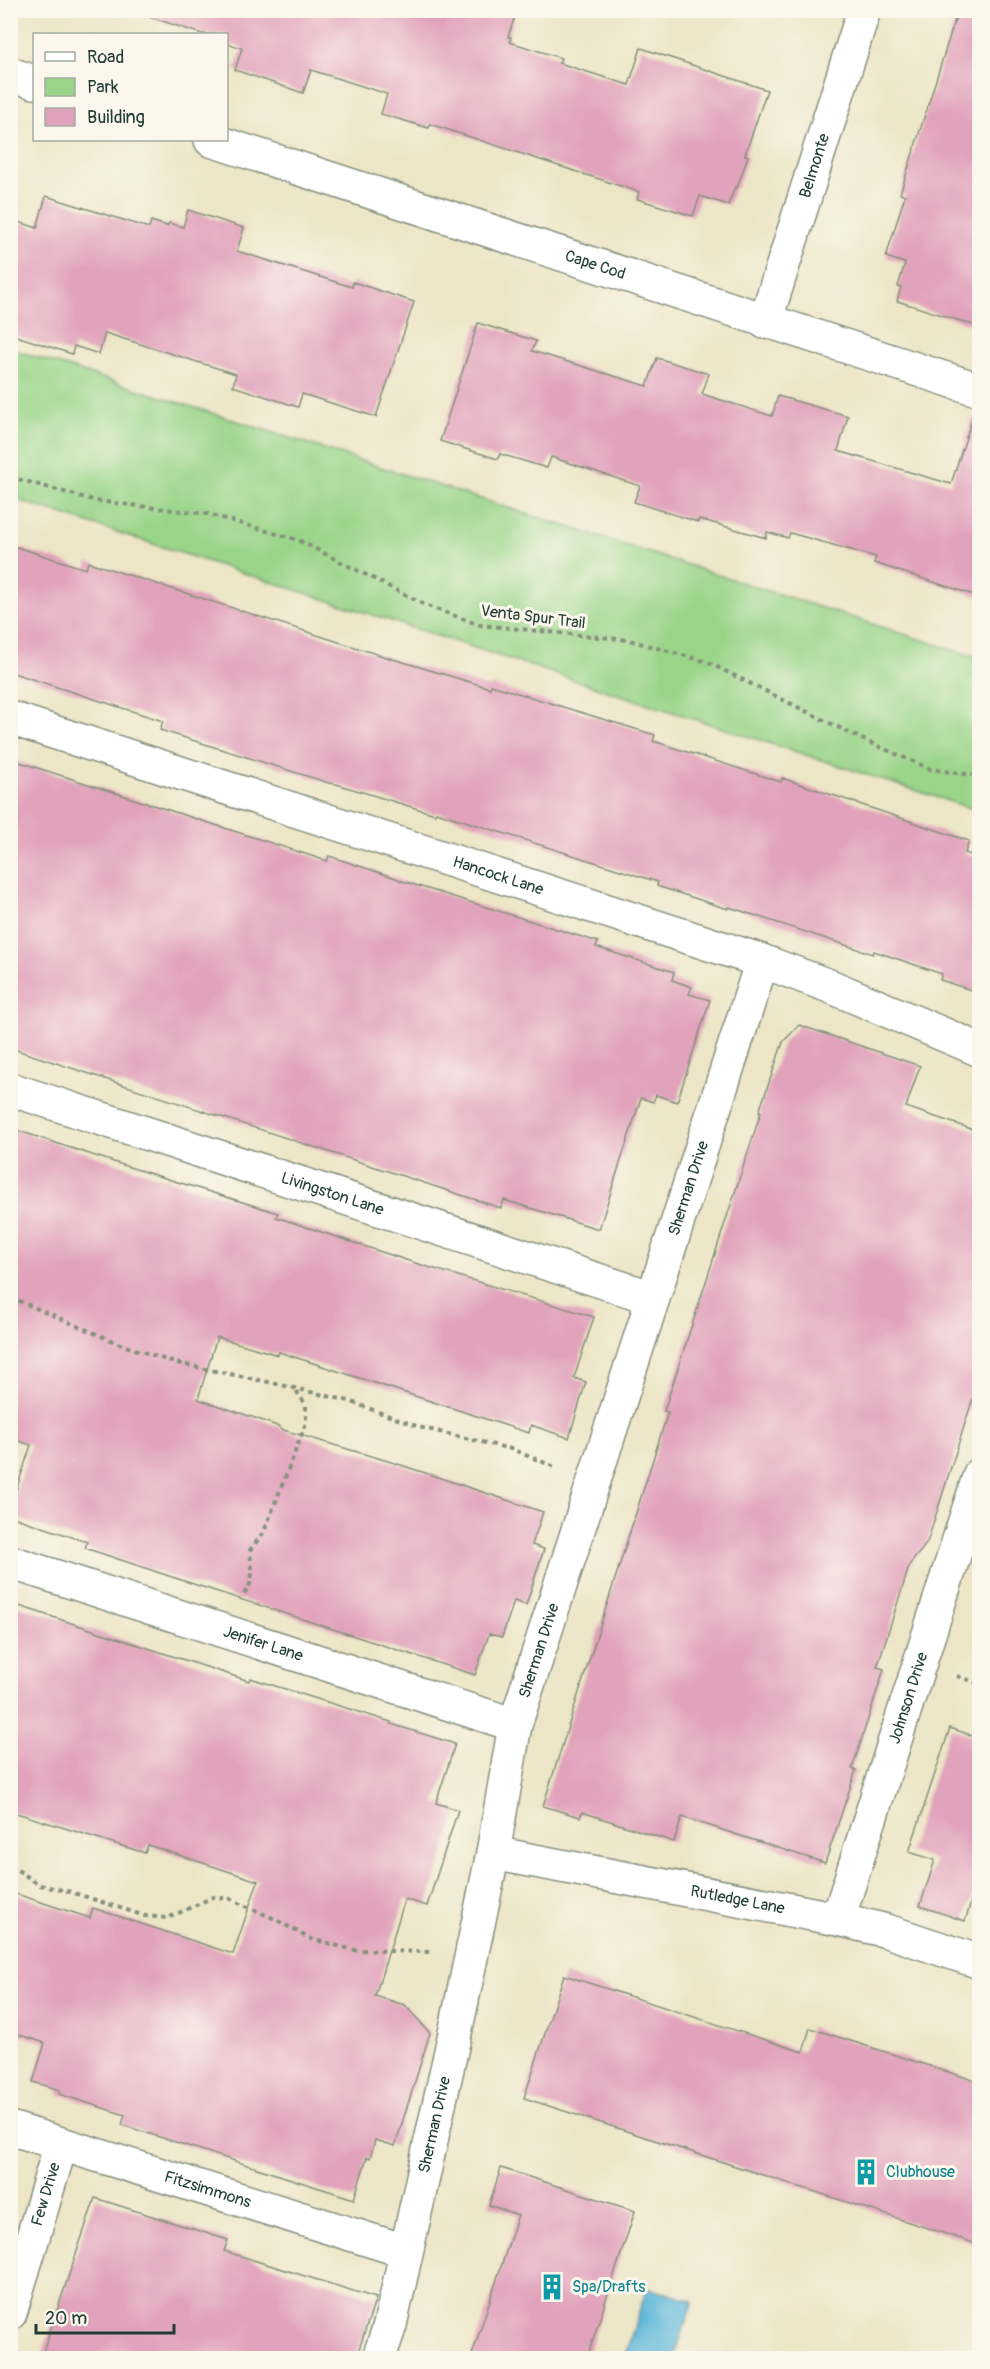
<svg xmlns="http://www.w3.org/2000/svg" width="990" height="2369" font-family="Pangolin,sans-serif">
<rect width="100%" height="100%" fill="#fbf7ec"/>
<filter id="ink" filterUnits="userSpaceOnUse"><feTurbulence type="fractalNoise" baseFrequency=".0167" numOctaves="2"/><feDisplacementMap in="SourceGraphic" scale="12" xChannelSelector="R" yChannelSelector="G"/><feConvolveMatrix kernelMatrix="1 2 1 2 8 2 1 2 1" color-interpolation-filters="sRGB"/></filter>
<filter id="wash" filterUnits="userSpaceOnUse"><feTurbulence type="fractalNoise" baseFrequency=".008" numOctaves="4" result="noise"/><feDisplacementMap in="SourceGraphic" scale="24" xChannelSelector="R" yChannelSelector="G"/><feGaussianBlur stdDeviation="1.35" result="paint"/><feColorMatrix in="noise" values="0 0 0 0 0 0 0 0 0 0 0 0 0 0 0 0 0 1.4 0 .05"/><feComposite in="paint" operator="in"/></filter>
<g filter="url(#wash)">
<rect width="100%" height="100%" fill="#ece5c6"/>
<path fill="#99d488" stroke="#5c885e" stroke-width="1.5" d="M11,349l968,309v153l-968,-313z"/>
<path fill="#5bb7d9" stroke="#3d7a86" stroke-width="1.5" d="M647,2288l46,13 -19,57h-50z"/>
<g id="blocks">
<path fill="#e1a2bb" d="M151,10h366l-9,27h3l-1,5 51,16 -2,5 70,22 12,-37 126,42 -22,65 3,1 -11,32 -2,-1 -7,18 -28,-9 -7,20 -56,-17 2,-7 -209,-68 -1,4 -48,-14 6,-20 -76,-24 -8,23 -68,-23 7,-22 -16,-5v-9h-24l-52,-17z
M958,10h22v317l-83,-26 4,-14h-3l7,-24 -19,-6 19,-62 -5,-1z
M46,196l103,32 2,-7 16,5 2,-3 14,4 5,-17 56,18 -7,23 115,36 1,-5 61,20 -38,115 -74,-23 -4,13 -65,-21 3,-12 -131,-41 -6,21 -25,-8 -2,8 -62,-20v-115l27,9z
M478,323l58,18 -4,10 115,35 10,-28 52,16 -7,20 70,22 6,-20 70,20 -10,35 113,33 21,-65 8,1v177l-106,-34 2,-6 -86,-24 -2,5 -21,-6 -1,6 -67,-19 -1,3 -64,-20 6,-16 -89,-29 -4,11 -47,-14 -2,5 -58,-18z
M10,545l76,24 2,-7 295,94 107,32 1,-3 164,50 -2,6 128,41 1,-4 187,63 -4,12 15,5v135l-40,-13 2,-6 -68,-23 -1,3 -144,-47 -1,2 -71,-23 1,-4 -222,-70 -1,2 -102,-31 -1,1 -172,-54 3,-9 -153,-49z
M10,759l317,102 2,-5 70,23v1l199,62 -2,5 78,25 -2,8 20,7 -3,7 21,6 -33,102 -21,-7 -3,7 -12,-4 -42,131 -95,-29 -3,8 -491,-160z
M799,1025l121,41 -14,41 74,25v244l-53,167 -17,21 -33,103 7,2 -32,100 4,1 -31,93 -143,-46 -8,25 -92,-30 -2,5 -37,-11 125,-394 -4,-1 97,-299h-2l24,-70z
M10,1128l119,39 149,46 -2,4 139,46 179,54 -20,61 12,4 -17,56 -38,-13 -2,8 -250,-81 -1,3 -61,-18 -19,62 60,20 22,8v2l118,35 145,48 -11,33 12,4 -18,56 -12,-4 -12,36 -13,-3 -14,41 -300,-97 -90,-30 2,-6 -77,-26v-7l21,-64 -21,-7z
M10,1603l239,78 1,-3 141,44v2l64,20 -19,59 22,7 -31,96 -22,-7 -30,97 30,9 25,28 -35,113 -20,-6 -5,18 -3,-1 -13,42 -232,-74 3,-10 -66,-21 1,-4 -27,-8 12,-39 -35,-11v-140l80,26 3,-10 140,46 25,-73 -110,-36 -3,8 -135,-42z
M950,1728l30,10v136l-15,47 -45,-15 15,-46 -26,-8z
M564,1975l239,77 7,-24 170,54v163l-456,-147z
M501,2168l134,43 -48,147h-116l47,-143 -29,-10z
M95,2198l133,42 -4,11 152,47 -20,60h-315z"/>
</g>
</g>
<g filter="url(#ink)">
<use href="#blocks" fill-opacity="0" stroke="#86917d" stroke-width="1.5"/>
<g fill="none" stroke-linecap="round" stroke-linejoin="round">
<g stroke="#86917d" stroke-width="36">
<g id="street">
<path d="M10,74l24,8"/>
<path id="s1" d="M211,140l769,250"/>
<path id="s2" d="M765,322l99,-312"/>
<path id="s3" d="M10,718l752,243 70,26 148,63"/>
<path id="s4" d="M10,1089l643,209"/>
<path id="s5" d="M10,1562l505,163"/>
<path id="s6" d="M493,1853l345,66 49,12 93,31"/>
<path id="s7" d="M838,1919l142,-445"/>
<path id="s8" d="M10,2128l395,123"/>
<path id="s9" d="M10,2313l51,-169"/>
<path id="s10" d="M379,2358l11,-33 67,-301 36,-171 22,-128 247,-764"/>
</g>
</g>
<path stroke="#86917d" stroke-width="4" stroke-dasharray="4.5 4.5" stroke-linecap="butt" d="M10,477l87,24 111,13 90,26 127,65 55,20 149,15 78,22 157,78 66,29 50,7
M10,1297l110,47 52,18 101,21 76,18 70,26 92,22 44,18
M244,1594c12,-15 7,-26 6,-44l14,-18 42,-109v-18l-11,-16
M957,1676l23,8
M10,1865l30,20 31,7 74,24 23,2 45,-21 17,2 45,20 33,19 46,12 76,2"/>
<use href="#street" stroke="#fff" stroke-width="33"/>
</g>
</g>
<defs>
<g id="building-bare" transform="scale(2.07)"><path d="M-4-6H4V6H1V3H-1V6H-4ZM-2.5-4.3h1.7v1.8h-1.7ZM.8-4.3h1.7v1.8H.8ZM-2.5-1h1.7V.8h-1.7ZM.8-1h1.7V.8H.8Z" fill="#0f9aa8" stroke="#fbf7ec" stroke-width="2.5" paint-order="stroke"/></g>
</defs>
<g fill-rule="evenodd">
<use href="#building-bare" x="866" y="2172"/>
<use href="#building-bare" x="552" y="2287"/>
</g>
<g text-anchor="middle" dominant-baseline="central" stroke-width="6" stroke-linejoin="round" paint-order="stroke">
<g font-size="16" fill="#1f3d34" stroke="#fbf7ec">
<text stroke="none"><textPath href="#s2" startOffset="164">Belmonte</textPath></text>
<text stroke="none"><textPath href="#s1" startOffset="404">Cape Cod</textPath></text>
<text transform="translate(533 617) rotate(7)">Venta Spur Trail</text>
<text stroke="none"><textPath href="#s3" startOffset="513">Hancock Lane</textPath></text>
<text stroke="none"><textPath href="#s10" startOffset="1212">Sherman Drive</textPath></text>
<text stroke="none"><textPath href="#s4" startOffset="339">Livingston Lane</textPath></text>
<text stroke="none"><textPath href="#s5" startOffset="266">Jenifer Lane</textPath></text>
<text stroke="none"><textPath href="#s10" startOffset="726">Sherman Drive</textPath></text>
<text stroke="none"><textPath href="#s7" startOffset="232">Johnson Drive</textPath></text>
<text stroke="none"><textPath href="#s6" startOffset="249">Rutledge Lane</textPath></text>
<text stroke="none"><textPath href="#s10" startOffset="240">Sherman Drive</textPath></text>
<text stroke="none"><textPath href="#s8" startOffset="207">Fitzsimmons</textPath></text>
<text stroke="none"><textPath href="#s9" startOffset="124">Few Drive</textPath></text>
</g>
<g font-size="16" fill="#0d838f" stroke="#fbf7ec" text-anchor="start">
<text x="886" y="2172">Clubhouse</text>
<text x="572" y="2287">Spa/Drafts</text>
</g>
</g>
<rect width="990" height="2369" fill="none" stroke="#fbf7ec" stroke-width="36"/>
<rect x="33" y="33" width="195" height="108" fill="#fbf7ec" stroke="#a3ada2" stroke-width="1.5"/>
<rect x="45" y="52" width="30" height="9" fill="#ffffff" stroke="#a3ada2" stroke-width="1.5"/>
<text x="87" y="63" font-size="18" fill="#1f3d34">Road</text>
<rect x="45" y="78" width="30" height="18" fill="#99d488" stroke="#a3ada2" stroke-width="1.5"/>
<text x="87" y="93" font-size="18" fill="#1f3d34">Park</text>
<rect x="45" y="108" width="30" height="18" fill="#e1a2bb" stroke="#a3ada2" stroke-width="1.5"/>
<text x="87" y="123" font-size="18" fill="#1f3d34">Building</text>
<path d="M36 2324v9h138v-9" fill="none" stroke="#1f3d34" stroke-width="3"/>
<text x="45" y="2324" font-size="18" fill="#1f3d34" stroke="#fbf7ec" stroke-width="4.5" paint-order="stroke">20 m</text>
</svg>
